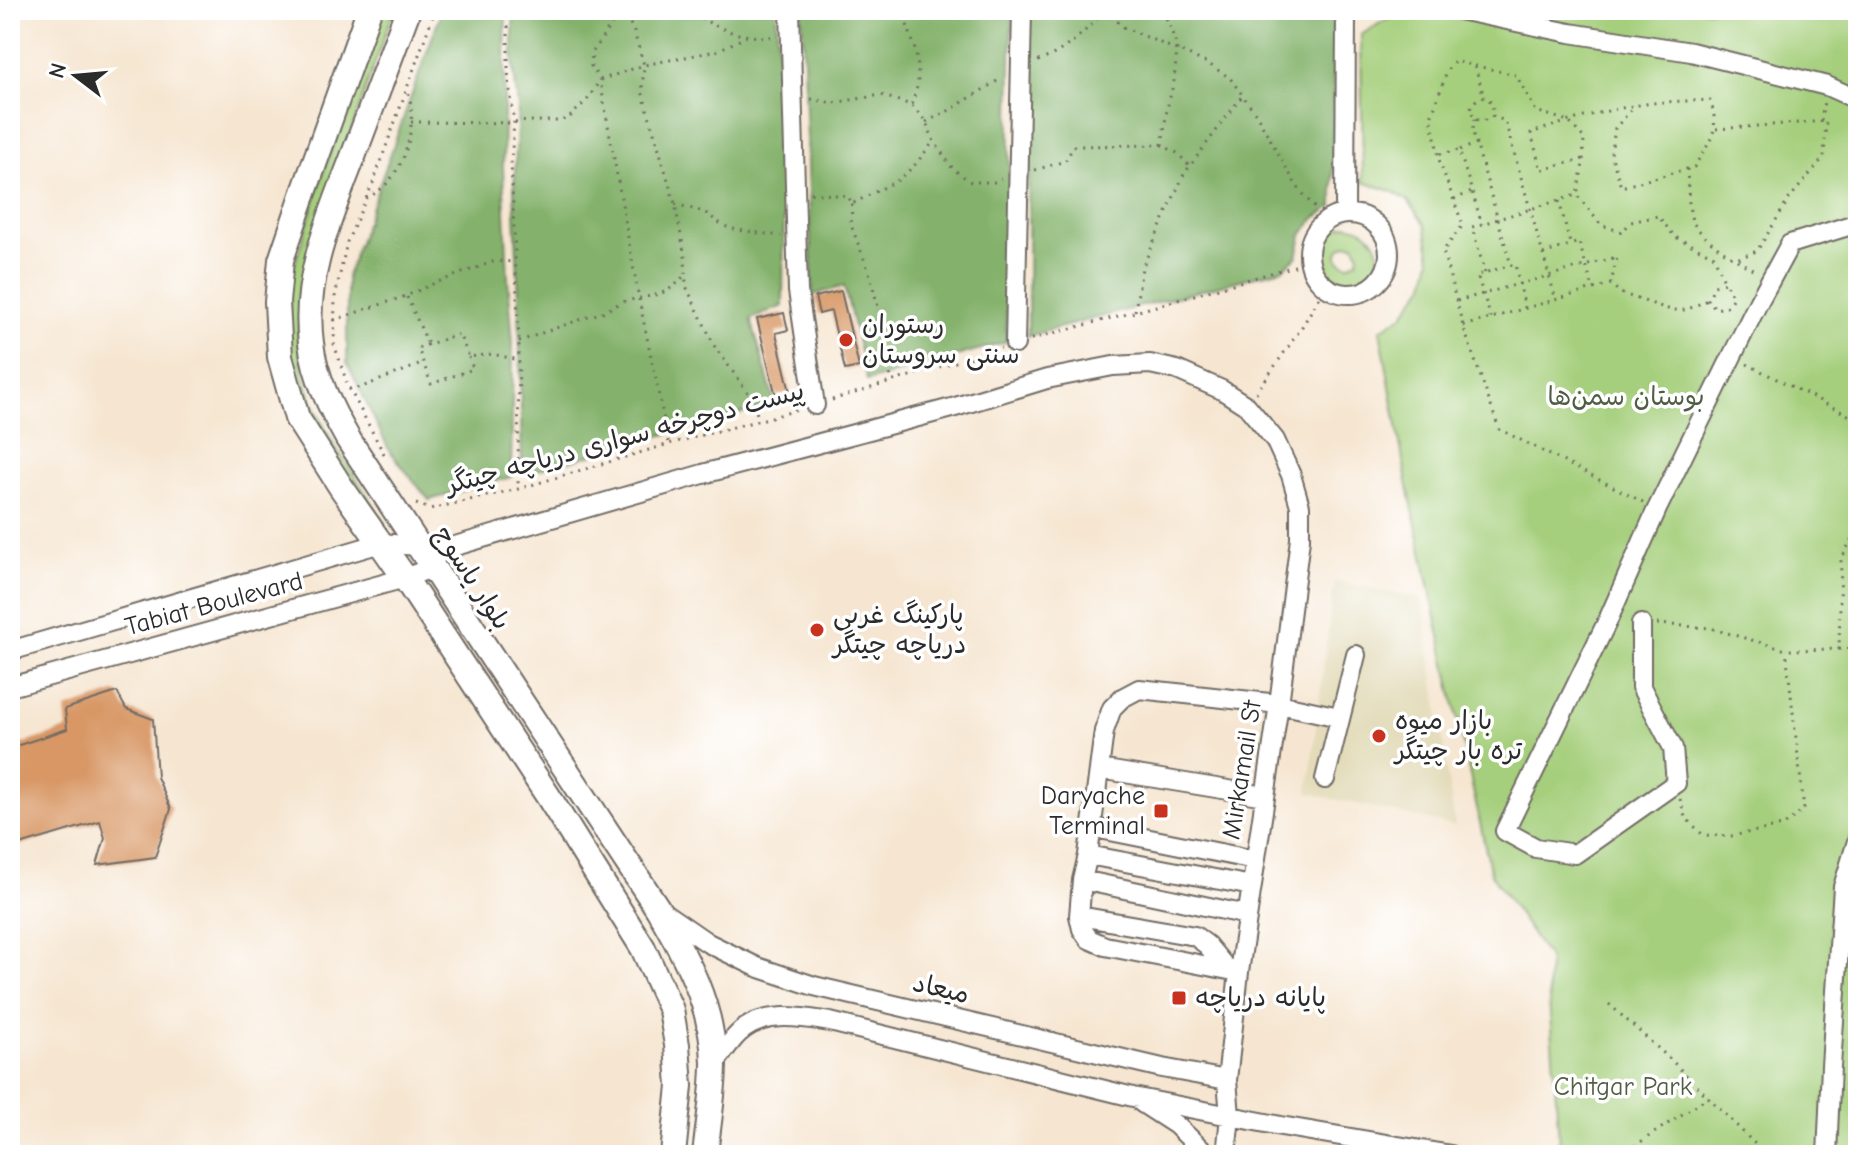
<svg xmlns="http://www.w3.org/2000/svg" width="1868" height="1165" font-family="'Comic Neue','Playpen Sans Arabic',sans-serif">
<rect width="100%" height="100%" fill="#fff"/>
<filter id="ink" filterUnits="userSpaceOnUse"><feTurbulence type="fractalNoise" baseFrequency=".0125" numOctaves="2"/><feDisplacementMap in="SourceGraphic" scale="16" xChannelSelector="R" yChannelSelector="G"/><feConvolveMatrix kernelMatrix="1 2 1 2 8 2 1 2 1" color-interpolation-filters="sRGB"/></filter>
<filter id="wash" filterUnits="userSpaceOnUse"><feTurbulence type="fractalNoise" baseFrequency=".006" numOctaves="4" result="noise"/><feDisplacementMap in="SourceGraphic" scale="32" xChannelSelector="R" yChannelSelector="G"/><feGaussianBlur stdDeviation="1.8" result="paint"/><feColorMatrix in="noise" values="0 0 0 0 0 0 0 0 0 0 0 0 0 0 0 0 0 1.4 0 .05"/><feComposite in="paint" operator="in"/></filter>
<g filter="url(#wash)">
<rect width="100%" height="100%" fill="#f6e6d1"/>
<path fill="#e3dbba" d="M1334,581l88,18 33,227 -147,-33z"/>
<path fill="#a5cf7c" stroke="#687d54" stroke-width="2" fill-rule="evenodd" d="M381,10h13c-17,46 -33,92 -49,138 -27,77 -65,163 -36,244 18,49 50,88 77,132l-2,4 -4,1 -79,-126 -14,-66 4,-60 28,-91z
M1398,10h460v1145l-298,-1 -12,-168 1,-27 -58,-85 -84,-392 -27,-152 23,-15 22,-31 6,-25 -6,-34 -17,-24 -16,-10 -29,-9 -2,-147 34,-21z
M1348,225c22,3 39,23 25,44 -30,46 -88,-31 -25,-44zM1348,244l7,1 4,9 -2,7 -9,4 -9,-5c-3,-8 1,-14 9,-16z"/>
<path fill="#84b26c" stroke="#586e4c" stroke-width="2" d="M442,10h64l-3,156 5,114 5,63 -2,134 -82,23 -40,-50 -42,-87v-87z
M513,10h263l8,186 -1,110 -32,13 24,85 -235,65 -18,2 -3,-173 -5,-107 4,-83 -5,-46z
M802,10h210l-6,332 -139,39 -23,-95 -31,9z
M1029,10h304v196l-18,12 -13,17 -5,22 -15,12 -254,67z"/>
<g id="blocks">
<path fill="#d89765" d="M841,291l18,76 -14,3 -14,-59 -12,3 -4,-17z
M784,313l4,17 -12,3 14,59 -14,4 -19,-77z
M117,692l9,17 27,10 4,58 14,32 -16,48 -58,8 8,-27 -5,-17 -90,27v-100l57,-19 -2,-20z"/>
</g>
</g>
<g filter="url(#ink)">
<use href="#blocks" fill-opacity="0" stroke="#726c65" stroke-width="2"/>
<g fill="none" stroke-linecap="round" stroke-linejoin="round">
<g stroke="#726c65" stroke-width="22">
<path id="minor" d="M790,10l8,281 17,114
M1459,10l111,23 121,19 136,34 31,14
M1345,213l1,-203
M1309 254a40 40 0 1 1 80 0a40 40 0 1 1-80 0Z
M1015,344l7,-334
M1641,624v63l32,61 3,35 -101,71 -39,-6 -31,-17 103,-211 49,-111 102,-208 31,-57 68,-21
M10,651l371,-108 36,3 21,5 265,-77 249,-66 95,-29 66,-13 37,-2 27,6 45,20 25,16 28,34 16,35 9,31v33l-21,165 -40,268 -12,108 3,36 -4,39
M10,687l395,-109 26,-10 5,-11
M1100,769l165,27
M1325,779l31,-124
M1090,827l165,33
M1088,855l164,31
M1082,880l165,35
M663,912l45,31 49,24 57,19 348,82 65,12
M1079,916l116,20 12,9 20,24
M1239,972l-134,-26 -16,-7 -7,-10 -3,-13 3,-36 6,-25 16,-124 8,-23 10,-10 17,-9 140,15 60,13
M714,1065c7,-10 15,-22 24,-31 25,-24 61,-17 92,-12l303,75 148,29 170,29
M1142,1103l34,22 31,30
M1827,1155l4,-89 12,-179 15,-49"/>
</g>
<g stroke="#726c65" stroke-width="28">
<path id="major" d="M369,10l-66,185 -22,65 -4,42 3,55 17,61 44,69 64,91 143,218 95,152 28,62 6,35 3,41 -7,69
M408,10c-18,48 -36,96 -54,144 -22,59 -52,123 -43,189 4,34 20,66 37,96l310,470c28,48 55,97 56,154 0,30 -6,62 -9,92"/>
</g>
<path stroke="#726c65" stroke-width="3" stroke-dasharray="2 6" stroke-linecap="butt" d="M508,10v62l6,51 -3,39 8,180 -1,147
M621,10l-29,43 -1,13 9,14 39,219 30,145
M622,10l11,19 11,36 -2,26 33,113 10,52 1,30 29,61 41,57 1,16
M687,10c32,19 49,28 88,27
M901,10c8,19 17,42 17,63 1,11 -3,22 -7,32
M1106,10l17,17 84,36 23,15 26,36 40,71 17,21 15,9
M1146,10l3,5 9,-5
M1038,61c26,-8 49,-31 67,-51
M1475,66l9,31
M811,99l22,4 48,-8 30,10 15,17 8,19 19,28 18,13h23l7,-3
M1493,116l-10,5 -8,-2 -5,-10 5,-8 9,-4c9,4 9,9 9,19l12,5 51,179
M1475,119l-3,10 39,136
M1821,121l3,-20
M411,122l103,1 12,-2h34l10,-4 18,-18 12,-19 44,-15 72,-14 30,-14
M926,122l24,-12 52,-32
M1716,129l110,-8 -2,36 -35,42 -32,52 -21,8
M1477,144l-18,6 23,74
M1162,145l5,-36 7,-28 3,-31 -2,-10 -12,-30
M1440,154l19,-4
M1583,159l-42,11 -10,-37c39,-13 81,-25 122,-30 19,-2 38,-2 57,-3 11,33 0,40 -16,67l-73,20 -10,-33 4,-26 19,-21
M1687,169c1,13 1,39 5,51 6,16 47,43 63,50
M1035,170l30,-9 9,-15 88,-1 15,8 13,13
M811,193l37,3 4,8 46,-24 16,-14 20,-25
M366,198c37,-15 53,-70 42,-107
M1454,199l18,-7
M1559,201l11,42
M675,204l29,8 20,14 13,4 44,6
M852,204l-1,21 18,47 13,50 6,29 3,31
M1543,254l36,-12 14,47
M1485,273l-13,-46 104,-32
M407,297l21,47
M1457,301l160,-44 -6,26
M1135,311l7,-43 42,-94 58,-78
M1491,318l-14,-43 38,-11 10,44
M334,320l72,-24 29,-13 60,-22 20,1
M1463,326l148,-42 9,9 51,17h15l22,-10
M1031,339l104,-27 174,-50
M519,342c26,-11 52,-19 78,-28 10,-3 19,-10 29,-13 25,-6 43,-4 60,-28
M469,357l4,12 -42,15 -13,-36 41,-14 10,23 23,-3 27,6
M1747,364l111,56
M349,389l13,-2 62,-24
M1256,393l44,-63 25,-42
M832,400l169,-52
M384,454l-36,-68 -14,-42 1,-47 12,-55 26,-59 62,-173
M1643,502l-144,-73 -36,-103 -20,-75 20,-26 -23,-62 -9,-46 17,-48 7,-8 61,14 20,36 32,10 16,17 -1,26 -6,31 24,30 21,7 9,-10 27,-6 17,21 39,19 11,27 -11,3 -6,14 8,9 12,-3 5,-9 -8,-14
M416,504l14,5 88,-20 151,-45 129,-34
M1657,624l53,4 76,22 53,-1 2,-89 17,-34
M1839,649l19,-1
M1680,799l5,18 18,18 28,1 52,-10 21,-17 -18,-159
M1609,1004l61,55 96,96
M1621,1155l87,-58"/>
<use href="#minor" stroke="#fff" stroke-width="18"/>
<use href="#major" stroke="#fff" stroke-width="24"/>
</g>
</g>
<g fill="#c8321e" stroke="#fff" stroke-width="3">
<circle cx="846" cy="340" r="8"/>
<circle cx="817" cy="630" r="8"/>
<circle cx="1379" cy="736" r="8"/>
<rect x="1153" y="803" width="16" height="16" rx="4"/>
<rect x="1171" y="990" width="16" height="16" rx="4"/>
</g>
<g text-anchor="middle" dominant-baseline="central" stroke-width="7" stroke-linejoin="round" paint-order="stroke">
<g font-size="26" fill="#2b2b2b" stroke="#fff" text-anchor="start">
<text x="862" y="325">رستوران<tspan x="862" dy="30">سنتی سروستان</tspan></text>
<text x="833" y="615">پارکینگ غربی<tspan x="833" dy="30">دریاچه چیتگر</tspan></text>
<text x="1395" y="721">بازار میوه<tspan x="1395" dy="30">تره بار چیتگر</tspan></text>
<text x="1145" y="796" text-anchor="end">Daryache<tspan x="1145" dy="30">Terminal</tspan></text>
<text x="1195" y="998">پایانه دریاچه</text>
</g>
<g font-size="26" fill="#505c43" stroke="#fff">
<text x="1626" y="397">بوستان سمن‌ها</text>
<text x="1623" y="1087">Chitgar Park</text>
</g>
<g font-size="26" fill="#2b2b2b" stroke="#fff">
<text transform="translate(625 438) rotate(-15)">پیست دوچرخه سواری دریاچه چیتگر</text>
<text transform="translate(472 578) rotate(57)">بلوار یاسوج</text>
<text transform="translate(214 604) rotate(-15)">Tabiat Boulevard</text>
<text transform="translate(1242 770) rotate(-81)">Mirkamail St</text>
<text transform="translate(941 989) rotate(13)">میعاد</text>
</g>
</g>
<rect width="1868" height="1165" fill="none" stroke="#fff" stroke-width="40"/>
<g transform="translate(76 76) rotate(286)" stroke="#ffffff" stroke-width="6" paint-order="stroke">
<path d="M0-6L14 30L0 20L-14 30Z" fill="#2b2b2b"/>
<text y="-12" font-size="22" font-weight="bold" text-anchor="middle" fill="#2b2b2b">N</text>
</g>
</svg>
